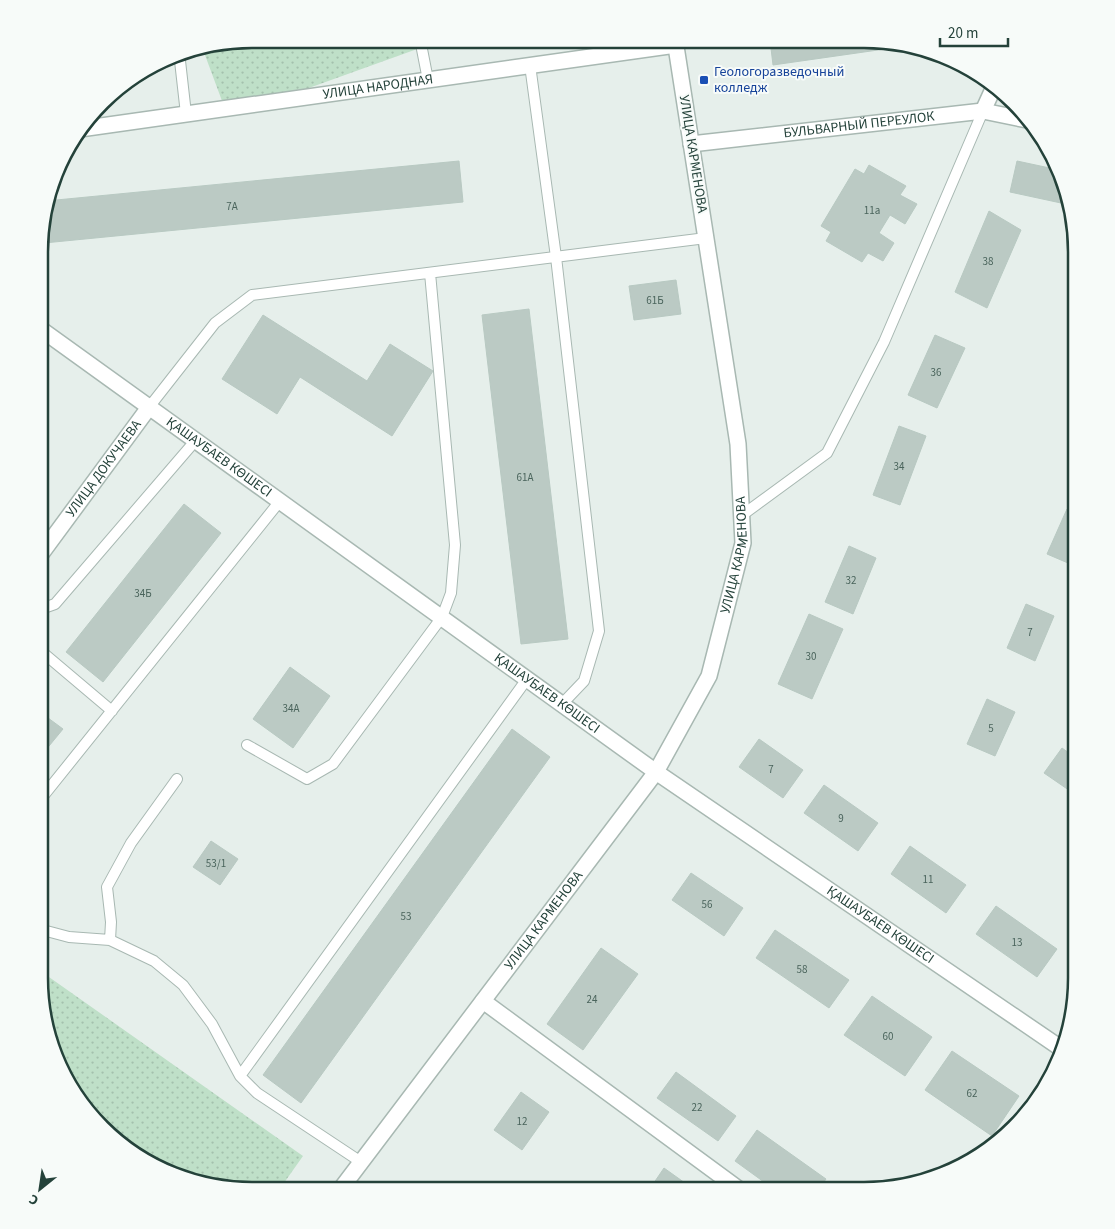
<svg xmlns="http://www.w3.org/2000/svg" width="1115" height="1229" font-family="'Source Sans 3',sans-serif">
<defs>
<pattern id="grass-dots" width="8" height="8" patternUnits="userSpaceOnUse" patternTransform="scale(1.25)"><rect width="8" height="8" fill="#bfe0c8"/><path d="M2 2h.1M6 6h.1" fill="none" stroke="#a4c1ad" stroke-width="1.8" stroke-linecap="round"/></pattern>
</defs>
<rect width="100%" height="100%" fill="#e6efeb"/>
<path fill="url(#grass-dots)" d="M252,39h193l-217,78 -26,-70z
M39,970l264,186 -24,34h-41l-93,-28 -71,-67 -24,-49 -11,-55z"/>
<path fill="#bbcac4" stroke="#b8c9c2" d="M770,40l121,1 15,5 -133,19z
M459,161l4,41 -419,41 -1,-33 3,-9z
M1017,161l42,9 6,14 -4,19 -51,-11z
M869,165l37,21 -6,9 17,9 -12,20 -15,-9 -11,18 15,10 -11,18 -15,-8 -6,9 -36,-21 5,-9 -10,-6 34,-57 9,5z
M989,211l32,19 -34,78 -32,-16z
M676,280l5,34 -47,6 -5,-34z
M529,309l39,330 -47,5 -39,-329z
M263,315l104,66 23,-37 43,27 -41,65 -92,-59 -23,37 -55,-35z
M935,335l30,13 -28,60 -29,-13z
M899,426l27,10 -26,69 -27,-10z
M184,504l37,29 -118,149 -37,-30z
M1067,509l9,4 -1,53 -28,-12z
M849,546l27,12 -23,56 -28,-12z
M1026,604l28,12 -19,45 -28,-13z
M809,614l34,15 -31,70 -34,-15z
M290,667l40,29 -37,52 -40,-29z
M987,699l28,13 -20,44 -28,-12z
M40,712l23,17 -23,28z
M512,729l38,28 -249,346 -38,-28z
M759,739l44,31 -20,28 -44,-31z
M1062,748l14,10v37l-32,-22z
M824,785l54,38 -20,28 -54,-38z
M211,841l27,18 -18,26 -27,-18z
M910,846l56,39 -20,28 -55,-39z
M691,873l52,35 -19,28 -52,-36z
M996,906l61,43 -20,28 -61,-43z
M775,930l74,50 -20,28 -73,-50z
M601,948l37,26 -55,76 -36,-26z
M872,996l60,41 -27,39 -61,-41z
M952,1051l67,45 -27,40 -67,-46z
M676,1072l60,44 -18,25 -61,-43z
M521,1092l28,20 -27,38 -28,-20z
M757,1130l69,49 -8,11h-43l-40,-29z
M664,1168l28,20 -1,2h-42z"/>
<g fill="none" stroke-linecap="round" stroke-linejoin="round">
<g stroke="#a8b8b2" stroke-width="12">
<path id="service" d="M420,39l8,41
M179,52l7,62
M530,65l26,192 43,374 -15,50 -22,23
M150,406l65,-83 37,-28 454,-57
M741,516l86,-63 57,-111 99,-231
M41,609l14,-5 141,-164
M41,651l71,60
M247,745l60,34 26,-15 109,-147 9,-24 4,-48 -25,-272
M40,800l240,-299
M39,929l30,8 41,3 44,21 29,24 29,39 28,52 17,17 104,69
M110,940l1,-18 -4,-35 24,-44 46,-64
M240,1076l287,-397"/>
</g>
<g stroke="#a8b8b2" stroke-width="18">
<g id="minor">
<path d="M983,111l10,-22"/>
<path id="s1" d="M80,129l596,-84"/>
<path id="s2" d="M691,144l292,-33 44,9"/>
<path id="s3" d="M42,330l614,442 403,275"/>
<path id="s4" d="M41,554l109,-148"/>
<path d="M483,1001l257,189"/>
</g>
</g>
<g stroke="#a8b8b2" stroke-width="18">
<g id="tertiary">
<path id="s5" d="M340,1190l316,-418 53,-96 34,-133 -5,-99 -63,-404"/>
</g>
</g>
<use href="#service" stroke="#fff" stroke-width="10"/>
<use href="#minor" stroke="#fff" stroke-width="15"/>
<use href="#tertiary" stroke="#fff" stroke-width="15"/>
</g>
<rect fill="#1a4fb4" stroke="#f7fbf9" stroke-width="2" x="699" y="75" width="10" height="10" rx="2.5"/>
<g text-anchor="middle" dominant-baseline="central" stroke-width="4" stroke-linejoin="round" paint-order="stroke">
<g font-size="11" fill="#4a645c">
<text x="232" y="206">7А</text>
<text x="872" y="210">11а</text>
<text x="988" y="261">38</text>
<text x="655" y="300">61Б</text>
<text x="936" y="372">36</text>
<text x="899" y="466">34</text>
<text x="525" y="477">61А</text>
<text x="851" y="580">32</text>
<text x="143" y="593">34Б</text>
<text x="1030" y="632">7</text>
<text x="811" y="656">30</text>
<text x="291" y="708">34А</text>
<text x="991" y="728">5</text>
<text x="771" y="769">7</text>
<text x="841" y="818">9</text>
<text x="216" y="863">53/1</text>
<text x="928" y="879">11</text>
<text x="707" y="904">56</text>
<text x="406" y="916">53</text>
<text x="1017" y="942">13</text>
<text x="802" y="969">58</text>
<text x="592" y="999">24</text>
<text x="888" y="1036">60</text>
<text x="972" y="1093">62</text>
<text x="697" y="1107">22</text>
<text x="522" y="1121">12</text>
</g>
<g font-size="14" fill="#164399" stroke="#f7fbf9" text-anchor="start">
<text x="714" y="72">Геологоразведочный<tspan x="714" dy="16">колледж</tspan></text>
</g>
<g font-size="14" fill="#24423a" stroke="#f7fbf9">
<text stroke="none"><textPath href="#s1" startOffset="301">УЛИЦА НАРОДНАЯ</textPath></text>
<text stroke="none"><textPath href="#s2" startOffset="169">БУЛЬВАРНЫЙ ПЕРЕУЛОК</textPath></text>
<text transform="translate(693 154) rotate(81)">УЛИЦА КАРМЕНОВА</text>
<text stroke="none"><textPath href="#s3" startOffset="218">ҚАШАУБАЕВ КӨШЕСІ</textPath></text>
<text stroke="none"><textPath href="#s4" startOffset="106">УЛИЦА ДОКУЧАЕВА</textPath></text>
<text stroke="none"><textPath href="#s5" startOffset="758">УЛИЦА КАРМЕНОВА</textPath></text>
<text stroke="none"><textPath href="#s3" startOffset="622">ҚАШАУБАЕВ КӨШЕСІ</textPath></text>
<text stroke="none"><textPath href="#s5" startOffset="338">УЛИЦА КАРМЕНОВА</textPath></text>
<text stroke="none"><textPath href="#s3" startOffset="1028">ҚАШАУБАЕВ КӨШЕСІ</textPath></text>
</g>
</g>
<path d="M0 0H1115V1229H0ZM252 48H864A204 204 0 0 1 1068 252V978A204 204 0 0 1 864 1182H252A204 204 0 0 1 48 978V252A204 204 0 0 1 252 48Z" fill="#f7fbf9" fill-rule="evenodd"/>
<path fill="none" stroke="#24423a" stroke-width="2.5" d="M252 48H864A204 204 0 0 1 1068 252V978A204 204 0 0 1 864 1182H252A204 204 0 0 1 48 978V252A204 204 0 0 1 252 48Z"/>
<g transform="translate(40 1189) rotate(210)" stroke="#f7fbf9" stroke-width="4" paint-order="stroke">
<path d="M0-4L9 19L0 12L-9 19Z" fill="#24423a"/>
<text y="-8" font-size="14" font-weight="bold" text-anchor="middle" fill="#24423a">С</text>
</g>
<path d="M940 38v8h68v-8" fill="none" stroke="#24423a" stroke-width="2.5"/>
<text x="948" y="38" font-size="15" fill="#24423a" stroke="#f7fbf9" stroke-width="4" paint-order="stroke">20 m</text>
</svg>
